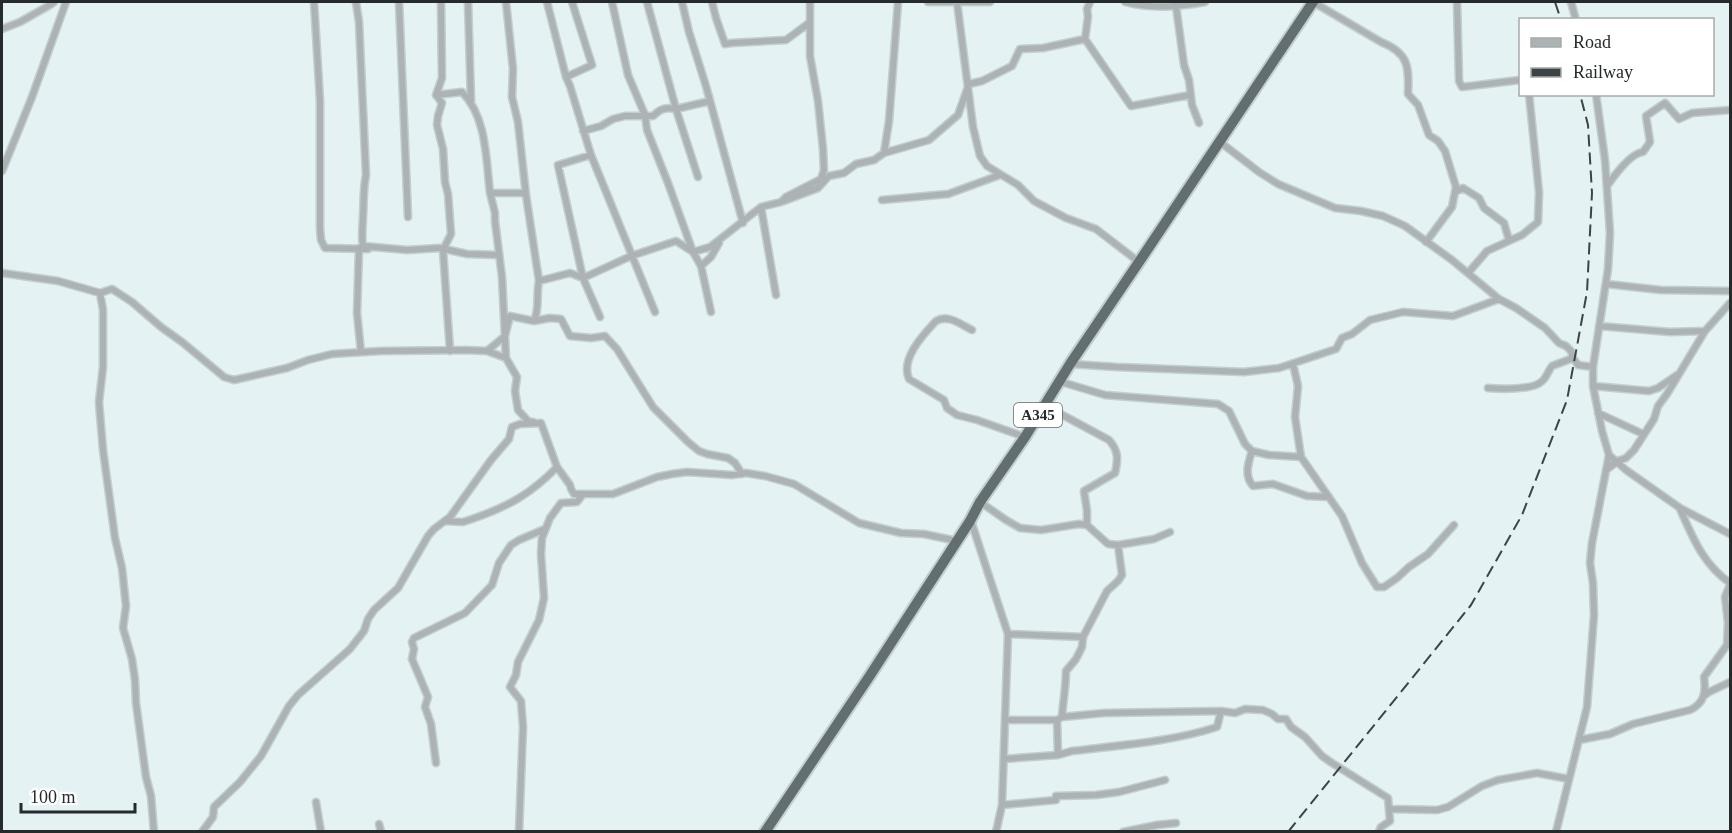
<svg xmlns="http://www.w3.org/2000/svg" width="1732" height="833" font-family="Georgia,serif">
<rect width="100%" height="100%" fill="#e4f2f4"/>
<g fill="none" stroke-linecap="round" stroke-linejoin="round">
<g stroke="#c2ced0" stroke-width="9">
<path id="street" d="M314,2l6,99v127l1,12 4,8 43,1
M356,2l3,20 7,153c-3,14 -2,27 -3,41 0,11 -2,19 0,30l44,4 33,-2 27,6 32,1
M399,2l9,215
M441,2l1,76 -6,17 6,8 -4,13 -1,9 6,24 2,33 3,12 3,40 -8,16 7,101
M468,2l3,99
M506,2l7,67 -1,28 6,25 8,73 13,86
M547,2l19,75 4,9 21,69 64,157
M612,2l16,73 17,40 2,15 21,53 25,69 8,14 10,46
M647,2l29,107 22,68
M682,2l7,30 17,54 37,137
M712,2l4,16 9,26 6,-1 55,-3 23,-17
M928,2h62
M957,2l16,125 7,29 7,10 31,19 16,16 32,17 30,11 43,33
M1125,2c26,7 53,5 80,0
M1313,2l68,40c28,11 28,25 27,52l10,11 11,30 9,6 7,10 11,36 -4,20 -26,35
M1457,2l2,79 3,6 58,-7
M1571,2l5,18
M1176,6l8,59 5,15 3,25 7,18
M2,29l18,-7 30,-17 4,-3
M1085,39l46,67 59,-11
M566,77l26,-12 -20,-63
M436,95l26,-3c25,25 24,68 28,101
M583,131l18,-5 12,-7 12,-3h28c7,-7 12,-9 23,-7l34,-8
M1220,142l39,30 19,12 57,24 26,3 22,5 22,10 47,34 47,39 17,9 29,20 14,15 7,3 5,5 2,7 5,7 15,2
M884,153l5,-32 9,-119
M591,155l-33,10 25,113 17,39
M2,171l30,-74 34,-95
M1607,186c7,-10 24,-33 36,-34l7,-10 -4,-26 19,-13 14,16 13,-6 38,-3
M1455,192l8,-4 16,10 5,10 20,15 5,17
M526,195l-4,-2h-32l5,20v8l7,56 4,81 11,19 -2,14 3,19 11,12h4
M882,200l66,-6 52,-19
M784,201l34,-13 11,-12 15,-3 12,-9 18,-4 10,-7 45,-13 29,-25 11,-31 13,-3 30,-15 8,-17 23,-1 42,-9 3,-22 -1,-8 3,-7
M761,207l15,88
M359,248l-2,65 4,39
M701,266l10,-9 8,-14
M2,273l56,8 42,12 12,-4 20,13 29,25 21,15 42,35 10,3 53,-12 21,-8 24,-6 48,-3 87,-1 20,1 19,7
M1468,273l19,-22 35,-16 16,-13 1,-30 -10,-98
M1606,284l55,6 69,1
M100,293l3,17v57l-4,35 4,48 12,88 7,30 4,38 -3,22 9,31 3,21 1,23 10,74 5,19 3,36
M534,321c6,-13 2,-27 5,-40l31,-8 13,5 48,-22 45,-15 17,11 17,-5 51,-40 20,-5 5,-5 35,-18 3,-9 -1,-21 -5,-48 -8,-45v-54
M1599,326l71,6 35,-1
M972,330c-12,-6 -24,-16 -36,-9 -13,14 -36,38 -27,58l35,21 3,8 10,7 20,5 48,17
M487,351l18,-15 5,-20 24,5 16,-3 11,1 9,17 21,2 14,-2 12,13 36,58 35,35 11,9 8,3 21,4 7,5 7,11
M1070,364l47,3 127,5 35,-4 57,-19 6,-11 10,-4 18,-14 33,-8 50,4 46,-17
M1293,364l5,22 -3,31 6,40 41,59 20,47 15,24h7l13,-9 12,-11 19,-13 26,-29
M1058,381l47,14 113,9 11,7 16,33 7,7 17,4 32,2
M1593,386l56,5 9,-3 19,-13
M1488,388c12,1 44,2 53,-6 5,-3 7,-11 11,-16l21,-8
M1044,405l65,35c10,11 9,20 6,33l-31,18 3,20v14
M1598,413l45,21
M541,423l16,44 13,18 1,4 3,5h39l44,-17 15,-3 15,-2 45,3 14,-2 19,3 29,8 65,39 42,10 23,1 33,7
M1252,451c-4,12 -8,25 1,35l20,-2 34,12 22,1
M1609,455l17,15 54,38 50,26
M1606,470l12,-9 8,-3 8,-8 20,-31 4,-13 9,-12 38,-63 25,-28
M980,502l26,18 14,8 21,2 38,-6 8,1 21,19 10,1 36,-6 16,-7
M1680,509c13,29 23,55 50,74
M446,521l17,1 9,-3c35,-12 59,-25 85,-52
M971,521l37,113 -6,171 -6,27
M1008,634l75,3
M1705,695l4,-3 21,-10
M1062,717c1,-16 4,-30 4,-46l10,-12 6,-12 1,-10 24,-46 11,-10 4,-6 -4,-30
M1006,720h51l5,-3 42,-4 117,-2 14,2 10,-4 18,1 9,4 6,5h8l5,8 14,10 17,19 10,7 56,35 2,23 -9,6 -2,5
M1057,720l1,35
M1579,740l31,-6 23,-10 57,-14c15,-7 16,-19 14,-33l23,-32 1,-22 -3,-26 5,-12
M1004,759l54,-4 14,-4c49,-6 98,-9 145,-24l4,-16
M436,763l-5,-39 -6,-17 3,-10 -16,-38 2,-10 -2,-7 2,-4 51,-25 27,-28 7,-22 12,-18 8,-5 26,-11
M316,802l5,30
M1002,805l54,-5v-4l40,-1 23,-3 46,-12
M1390,809l47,1 11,-3 34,-21 16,-6 39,-7 32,6
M379,824l2,8
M202,832l11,-15 1,-10 26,-25 21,-26 28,-50 9,-11 52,-46 14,-18 4,-12 6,-9 24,-22 30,-52 6,-7 16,-12 41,-57 18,-21 3,-12 8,-3 21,-1
M519,832l4,-105 -2,-26 -11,-14 6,-12 2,-13 21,-42 5,-22 -3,-44 1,-16 8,-20 11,-15 16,-1 6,-8
M1123,832l34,-7 19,-2
M1556,832l31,-125 7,-92 -1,-32 -3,-20 2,-20 17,-88 -7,-24 -9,-45v-19l15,-98 2,-36 -5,-73 -9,-66"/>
</g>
<g stroke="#c2ced0" stroke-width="14">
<path id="highway" d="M765,832l104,-155 101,-156 10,-19 45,-65 45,-73 69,-102 174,-260"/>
</g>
<use href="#street" stroke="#adb3b4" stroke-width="6"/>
<use href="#highway" stroke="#636e70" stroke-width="10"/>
<path stroke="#3d4445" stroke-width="2" stroke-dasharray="12 6" stroke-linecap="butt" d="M1555,2l6,18
M1288,832l183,-227 51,-90 45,-115 20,-108 5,-99 -4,-68 -8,-31"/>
</g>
<g text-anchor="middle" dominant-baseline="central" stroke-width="5" stroke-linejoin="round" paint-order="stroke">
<rect fill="#fff" stroke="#666a6b" stroke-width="1.5" x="1014" y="403" width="48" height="24" rx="4.5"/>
<g font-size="15" font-weight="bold" fill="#252a2b">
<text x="1038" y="415">A345</text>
</g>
</g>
<rect width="1732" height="833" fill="none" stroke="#252a2b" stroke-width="6"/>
<rect x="1519" y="18" width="195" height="78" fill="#ffffff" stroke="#a8aaaa" stroke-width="1.5"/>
<rect x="1531" y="38" width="30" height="9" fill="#adb3b4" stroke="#a8aaaa" stroke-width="1.5"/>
<text x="1573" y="48" font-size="18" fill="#252a2b">Road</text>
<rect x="1531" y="68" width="30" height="9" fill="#3d4445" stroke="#a8aaaa" stroke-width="1.5"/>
<text x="1573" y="78" font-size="18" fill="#252a2b">Railway</text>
<path d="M21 803v9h114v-9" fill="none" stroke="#252a2b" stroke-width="3"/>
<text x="30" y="803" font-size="18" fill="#252a2b" stroke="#ffffff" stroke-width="4.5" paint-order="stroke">100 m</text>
</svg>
